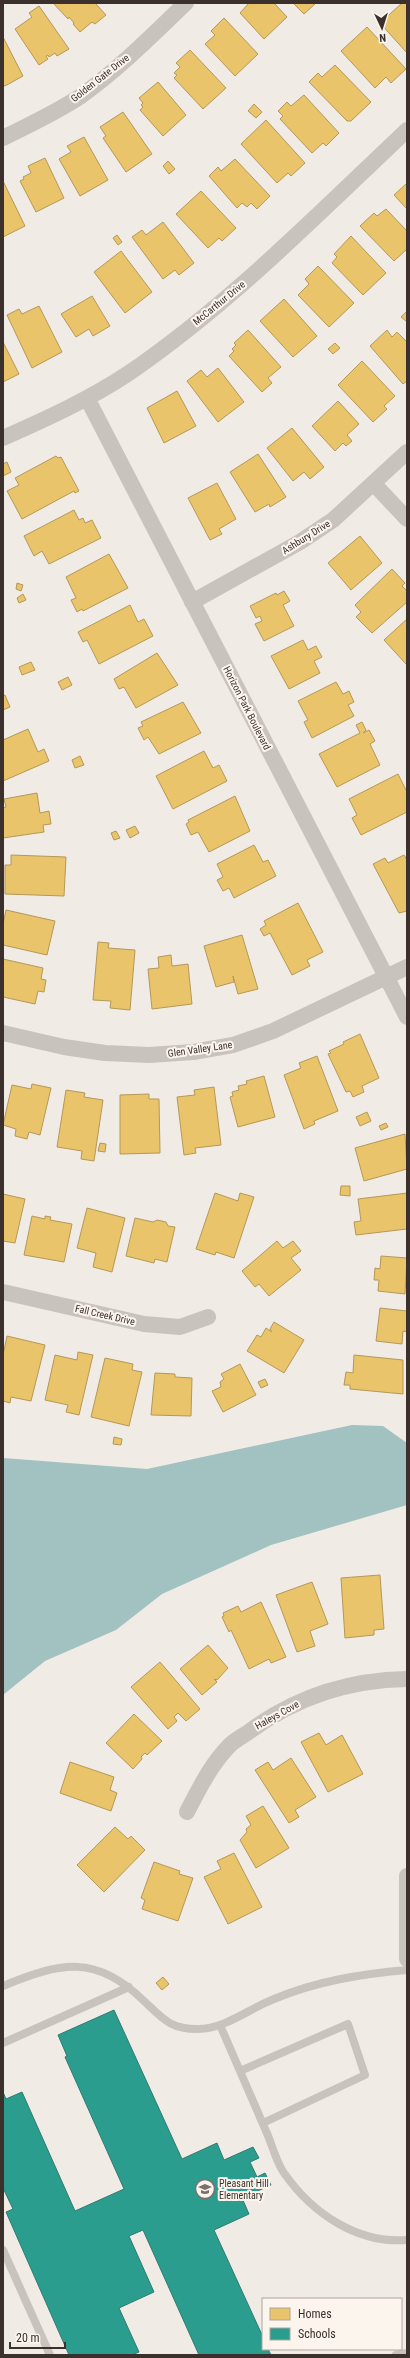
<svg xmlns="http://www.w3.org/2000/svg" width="410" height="2358" font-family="'Roboto Condensed',sans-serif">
<rect width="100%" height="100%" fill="#f0ebe5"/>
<path fill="#a1c2c1" d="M352,1425l31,1 24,17v62l-136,40 -109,49 -46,36 -71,31 -42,34v-237l144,11z"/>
<path fill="#e9c46a" stroke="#b59857" d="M53,3h42l11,12 -11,9 -3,-2 -12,10 -7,-8 1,-1 -5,-6 -1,2z
M249,3h25l13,14 -23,22 -24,-26z
M293,3h23l-12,11z
M402,3h5v50l-27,-30z
M39,6l30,43 -12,7 -2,-3 -6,4 -1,-2 -2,1 2,3 -9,6 -24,-36 17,-12 -3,-4z
M224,18l34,36 -23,22 -30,-32 10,-9 -4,-4z
M367,27l39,42 -15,14 -5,-6 -11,11 -34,-37z
M3,37l20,39 -18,10 -2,-1z
M190,50l36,38 -23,21 -29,-31 3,-3 -3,-2 6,-6 -4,-4z
M335,65l36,37 -20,19h-4l-38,-39 9,-9 4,4z
M158,82l28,33 -23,21 -23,-26 3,-3 -2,-2 2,-2 -4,-5z
M304,95l35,38 -13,13 -3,-3 -11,10 -32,-34 3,-3 -5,-5 9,-9 4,4z
M254,104l8,8 -6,6 -8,-7z
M123,112l29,42 -26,18 -23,-34 3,-2 -6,-9z
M266,120l39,43 -14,13 -3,-3 -11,10 -36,-39z
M84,137l24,43 -28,16 -21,-37 12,-7 -4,-6z
M45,158l19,40 -28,14 -16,-31 4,-2 -1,-2 8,-4 -3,-7z
M235,159l35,37 -13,13 -6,-6 -4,4 -5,-4 -5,5 -28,-32 9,-9 3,4z
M168,161l7,8 -6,5 -6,-8z
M3,181l22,45 -22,11z
M407,183v26l-13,-14z
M201,191l35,37 -14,13 -3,-3 -11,10 -32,-34z
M386,209l21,22v18l-13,12 -34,-35 14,-13 3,3z
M163,222l31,41 -15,12 -4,-5 -12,9 -31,-42 10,-7 4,5z
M117,235l5,7 -4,3 -5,-7z
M351,236l35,37 -23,22 -31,-32 5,-6 -3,-3z
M121,251l31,41 -27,21 -31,-41z
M318,266l36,37 -25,24 -31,-32 11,-11 -4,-5z
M92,296l18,30 -17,10 -4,-7 -13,8 -15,-23z
M284,299l33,37 -24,21 -33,-36z
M39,306l23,46 -30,16 -25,-53 12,-6 3,5z
M407,311v11l-6,-5z
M248,330l33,37 -13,11 4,5 -10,9 -33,-36 5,-5 -2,-2 4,-4 -2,-2z
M387,330l5,7 5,-5 10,10v39l-4,3 -33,-38z
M3,342l16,32 -16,8z
M335,343l5,5 -7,6 -5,-5z
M362,361l33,35 -11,10 3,3 -14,13 -35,-37z
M218,368l26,34 -26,20 -31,-41 14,-11 6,7z
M177,391l19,35 -32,17 -17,-35z
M338,401l21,23 -12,11 5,6 -6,5 -3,-3 -8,8 -23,-25z
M292,428l32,39 -14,12 -6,-7 -11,9 -26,-33z
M258,454l28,43 -16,10 -1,-3 -14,8 -25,-40z
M56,456l2,2 3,-1 18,34 -4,2 -1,-2 -52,28 -15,-28 12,-6 -4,-7z
M7,462l4,10 -8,4v-12z
M217,483l19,36 -17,10 3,5 -12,6 -22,-42z
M74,510l5,10 4,-2 2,5 7,-3 9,18 -52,26 -7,-13 -8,5 -10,-20z
M360,536l22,27 -31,27 -23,-27z
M109,554l19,34 -45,23 -1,-2 -5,3 -6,-12 5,-2 -10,-21z
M392,569l13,14 -3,3 5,5v11l-35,31 -16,-16 5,-5 -6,-7z
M17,583l6,2 -2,6 -5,-2z
M284,591l6,10 -7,4 11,21 -30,15 -9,-17 7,-3 -2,-5 -4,2 -6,-12 26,-13 1,2z
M23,594l3,6 -7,3 -2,-5z
M130,605l8,17 6,-3 9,17 -54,28 -12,-24 -4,2 -5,-10z
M407,619v44l-1,1 -22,-24z
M303,640l5,10 8,-4 6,11 -8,4 6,12 -31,16 -18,-33z
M157,653l21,32 -42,23 -12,-21 -5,2 -5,-10z
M31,662l4,8 -13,5 -3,-8z
M68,677l4,8 -10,5 -4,-8z
M336,682l7,12 6,-3 5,11 -6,3 6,11 -42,22 -8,-16 4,-2 -10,-19z
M5,695l5,12 -7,3v-14z
M183,702l18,31 -42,21 -11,-17 -4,3 -6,-12 5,-2 -2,-4z
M362,722l4,8 -3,3 6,-3 6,11 -5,3 10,21 -43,22 -18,-33 41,-21 -4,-8z
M28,729l10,23 6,-3 5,12 -46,20v-41z
M204,751l9,17 6,-3 8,16 -54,28 -17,-33z
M80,756l4,9 -9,3 -3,-8z
M398,774l9,18v20l-46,23 -9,-17 5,-3 -8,-16z
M37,793l3,20 9,-2 2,13 -8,1 1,7 -41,6v-30l3,-1 -2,-8z
M235,796l15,35 -41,21 -11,-20 -7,3 -5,-11 3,-2 -1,-2z
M135,826l4,7 -9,5 -4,-8z
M116,831l4,7 -6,2 -3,-7z
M254,845l9,17 5,-2 8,16 -42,22 -5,-10 -6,3 -6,-11 6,-3 -6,-13z
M11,855l55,2 -2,39 -59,-2v-29h6z
M404,855l3,5v51l-8,2 -26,-49 12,-6 3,5z
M298,903l25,49 -16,8 3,6 -18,9 -22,-42 -6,3 -4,-7 6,-4 -2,-4z
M6,910l49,11 -8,34 -44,-10v-21z
M242,935l16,54 -20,5 -5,-18 1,6 -18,5 -12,-41z
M98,942l11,1 -1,5 27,2 -5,60 -20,-2 1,-7 -18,-1z
M171,955l1,11 16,-2 4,40 -40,5 -4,-40 11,-1 -1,-11z
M3,959l40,9 -2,11 5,1 -2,12 -6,-1 -3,13 -32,-7z
M360,1034l19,44 -17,8 2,6 -11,5 -3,-6 -4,1 -18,-38 3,-1 -2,-2 15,-7 -1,-2z
M317,1056l21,55 -24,10 1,3 -11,5 -20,-54 17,-7 -2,-5z
M264,1076l11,41 -37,10 -8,-30 3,-1 -1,-4 7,-2 -1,-4 9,-2 -1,-3z
M32,1084l19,4 -11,47 -11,-3 -2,7 -12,-3 1,-7 -13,-4 9,-40 19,4z
M214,1087l7,58 -26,3 1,5 -12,2 -7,-58 18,-2 -1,-5z
M66,1090l19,3 -1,4 19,3 -9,61 -13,-2 1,-8 -25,-4z
M149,1094v5h10l1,54 -40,1v-59z
M367,1112l4,9 -11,5 -4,-9z
M386,1123l2,4 -7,3 -2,-4z
M405,1134l2,35 -43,12 -9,-33z
M100,1143l6,1 -1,8 -7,-1z
M341,1186h9v10l-10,-1z
M215,1193l23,8 2,-8 14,4 -20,61 -18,-6 -1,3 -19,-6z
M407,1193v36l-51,6 -2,-13 7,-1 -3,-22z
M3,1194l22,5 -10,44 -12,-2z
M87,1208l38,10 -13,54 -19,-5 3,-14 -19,-5z
M32,1216l13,3v-3l6,1 -1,3 22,4 -8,38 -40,-7z
M135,1218l18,4 4,-2 9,2 2,4 7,1 -8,35 -12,-3 -1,4 -28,-7z
M277,1241l6,7 10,-7 8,10 -10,7 10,12 -32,26 -10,-12 -4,3 -13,-16z
M381,1256l26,2 -2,36 -27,-3 1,-11h-5l1,-12 5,1z
M380,1308l27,3v21l-4,-1 -1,13 -26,-3z
M274,1322l30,18 -20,33 -37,-22 10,-16 4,2 5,-9 6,4 -2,-3z
M7,1336l38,9 -14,56 -20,-4 -1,6 -7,-2v-46z
M78,1352l15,3 -14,60 -13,-3 2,-7 -23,-5 10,-45 22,5z
M354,1355l49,5v34l-53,-5v-4h-6l2,-13 7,1z
M105,1358l28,6 -1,6 10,2 -13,54 -38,-9z
M240,1364l16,31 -33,17 -11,-21 9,-4 -1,-5 4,-3 -3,-5z
M155,1373l20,1v3l17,1 -1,38 -40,-1z
M265,1379l3,6 -7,3 -3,-6z
M114,1437l8,2 -1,6 -8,-1z
M380,1575l4,54 -10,1v5l-29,3 -4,-60z
M312,1582l16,42 -18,7 5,15 -18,6 -21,-57z
M261,1602l25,55 -15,6 -2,-4 -20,10 -18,-39 -2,2 -7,-15 2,-1 -1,-3 15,-7 3,6z
M208,1645l20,23 -11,12 -3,-1 3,3 -15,13 -22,-26z
M160,1662l40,47 -14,12 -8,-8 -4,4 3,4 -9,8 -37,-42z
M134,1714l28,27 -15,14 -2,-2 -4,4 1,2 -9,10 -27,-26z
M319,1733l7,12 16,-10 21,39 -35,18 -27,-50z
M291,1758l25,39 -21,13 4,7 -10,6 -34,-53 13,-8 5,8z
M70,1762l44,15 -4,13 7,3 -6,18 -51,-18z
M263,1806l26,42 -33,20 -16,-28 7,-8 -1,-3 5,-4 -5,-9z
M115,1827l13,12 3,-3 14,14 -41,42 -27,-27z
M234,1853l28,54 -34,17 -24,-47 17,-8 -4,-8z
M154,1862l26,9 -1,3 14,4 -15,43 -36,-12 3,-9 -4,-2z
M163,1977l6,7 -7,6 -6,-7z"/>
<path fill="#2a9d8f" stroke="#2f7c71" d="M114,2010l68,149 35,-16 7,17 29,-13 6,11 -9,4 7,15 8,-4 6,12 -29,13 7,16 -35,16 49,107v12h5l3,6h-72l-56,-125 -14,6 25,56 -35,16 20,44 -7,3h-63l-63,-143 7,-3 -10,-21v-96l3,7 16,-7 53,119 49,-22 -59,-132 2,-1 -9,-21z"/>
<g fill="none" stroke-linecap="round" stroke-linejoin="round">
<path stroke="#c9c3be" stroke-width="8" d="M3,1986c58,-24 93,-32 141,15 19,18 26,28 54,28 27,0 52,-21 76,-30 43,-18 87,-25 133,-29
M220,2025c15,35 31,71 46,106 6,13 10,31 18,42 28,40 73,71 123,67
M3,2043l126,-56
M240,2071l108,-47 17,51 -102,48
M3,2250l47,105
M396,2355l11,-2"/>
<path stroke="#c9c3be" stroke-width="16" d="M3,138c26,-13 54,-26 78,-42 38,-27 71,-61 105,-93
M87,398l320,619
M3,438c43,-19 87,-39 126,-65 102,-70 189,-159 278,-243
M374,484l33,35
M192,602l108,-60 33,-22 74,-68
M3,1033l61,14 41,6 44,2 44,-3 40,-7 40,-14 134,-64
M3,1292l141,32 36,3 28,-10
M187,1812c12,-23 24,-48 43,-67 5,-5 13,-9 20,-14 46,-34 100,-51 157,-52
M407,1876v83"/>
</g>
<defs>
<g id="school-ring" transform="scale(1)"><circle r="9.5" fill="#fbf5ee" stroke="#7a716c" stroke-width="1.5"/><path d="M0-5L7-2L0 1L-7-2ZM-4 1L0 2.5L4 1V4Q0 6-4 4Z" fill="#7a716c"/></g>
</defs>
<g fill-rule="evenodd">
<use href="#school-ring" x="205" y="2189"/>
</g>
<g text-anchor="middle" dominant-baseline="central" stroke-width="4" stroke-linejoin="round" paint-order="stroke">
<g font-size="10" fill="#3b302b" stroke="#fbf5ee">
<text transform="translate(100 78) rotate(-38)">Golden Gate Drive</text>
<text transform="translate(219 303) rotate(-39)">McCarthur Drive</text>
<text transform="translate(306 537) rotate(-32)">Ashbury Drive</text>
<text transform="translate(247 708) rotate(63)">Horizon Park Boulevard</text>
<text transform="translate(200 1049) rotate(-8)">Glen Valley Lane</text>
<text transform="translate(105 1315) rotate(13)">Fall Creek Drive</text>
<text transform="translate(277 1715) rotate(-29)">Haleys Cove</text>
</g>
<g font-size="10" fill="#3b302b" stroke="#fbf5ee" text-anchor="start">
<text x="219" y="2183">Pleasant Hill<tspan x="219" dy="12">Elementary</tspan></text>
</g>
</g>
<rect width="410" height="2358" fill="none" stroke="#3b302b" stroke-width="8"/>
<rect x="262" y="2298" width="140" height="52" fill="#fbf5ee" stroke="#aea6a0"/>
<rect x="270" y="2308" width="20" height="12" fill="#e9c46a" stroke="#aea6a0"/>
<text x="298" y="2318" font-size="12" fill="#3b302b">Homes</text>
<rect x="270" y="2328" width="20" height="12" fill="#2a9d8f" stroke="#aea6a0"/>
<text x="298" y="2338" font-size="12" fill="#3b302b">Schools</text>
<g transform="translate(382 28) rotate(176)" stroke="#fbf5ee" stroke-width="3" paint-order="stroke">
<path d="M0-3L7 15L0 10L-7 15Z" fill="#3b302b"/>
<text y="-6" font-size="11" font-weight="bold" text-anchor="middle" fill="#3b302b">N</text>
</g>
<path d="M10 2342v6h55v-6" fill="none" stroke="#3b302b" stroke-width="2"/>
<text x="16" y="2342" font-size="12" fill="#3b302b" stroke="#fbf5ee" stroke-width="3" paint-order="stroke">20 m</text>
</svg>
